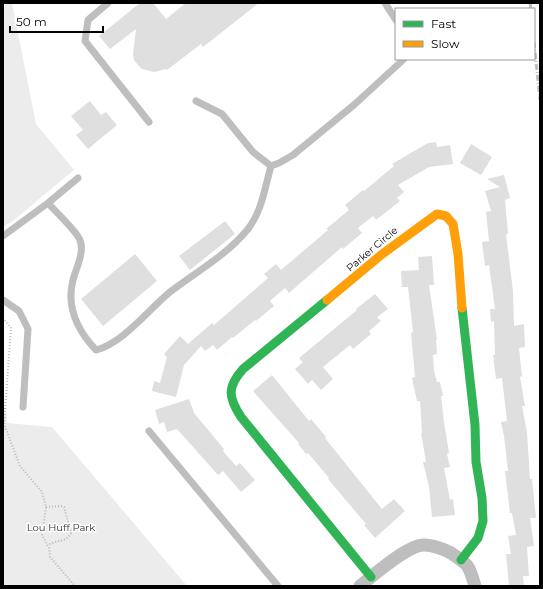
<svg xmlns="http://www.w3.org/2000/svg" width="543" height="589" font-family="Montserrat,sans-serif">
<rect width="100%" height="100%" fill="#fff"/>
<path fill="#ececec" d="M3,3h9l24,121 38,46 -60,50 -11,7z
M3,413h4v10l45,4 135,159h-184z"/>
<path fill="#dfdfdf" d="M140,3h13l13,16 20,-16h73l-56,44 -2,-3 -34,26 -1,-1 -12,3 -12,-3 -4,-4 -4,-5 -1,-6 3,-25 -26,20 -11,-13z
M90,101l11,14 5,-3 11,13 -29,24 -12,-14 7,-5 -12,-14z
M436,142l1,5 13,-2 3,19 -24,3 -31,18 6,7 -7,6 3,3 -24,19 -3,-4 -15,12 4,5 -19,16 -1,-2 -53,46 -4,-5 -15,13 4,5 -18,15 -1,-1 -22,18 -1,-1 -15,13 -4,-5 -8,6 -4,-5 -17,19 -8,32 -24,-6 2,-10 6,2 7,-26 -3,-3 16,-18 8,8 24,-21 2,2 54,-47 -4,-4 12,-10 5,6 47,-40 -2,-1 23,-19 -4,-5 18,-15 1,1 30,-25 -2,-2 36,-21z
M471,144l21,13 -11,18 -21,-12z
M504,175l6,23 -5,2 3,34h-2l7,57 1,35 10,-2 1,23 -6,1 3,28 -2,1 5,29h-3l5,26 3,47h2l4,39h-6l4,28 -7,1 2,29h-6l1,10h-15l-3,-32h5l-3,-18 8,-1 -4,-22h-2l-5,-42h3l-4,-35 -3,-14 6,-1 -5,-43 -6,1 -3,-24h2l-1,-34 -3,1 -1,-13h5l-6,-44 -4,1 -3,-24 7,-1 -3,-29 5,-1 -6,-20 15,-4 -13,-8z
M225,221l10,13 -45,36 -11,-14z
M135,254l22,27 -54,45 -22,-27z
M432,256l2,29h-5l8,55h-1l1,14 -4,1 1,16 3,11h3l3,14h-2l3,26 5,31 -2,1 3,13 -6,1 6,32 3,-1 2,16 -23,2 -3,-30 -6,-25h3l-5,-29h1l-2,-32h-3l-5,-23 3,-1 -4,-44 2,-1 -5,-45h-6l-1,-16 18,-1 -1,-13z
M375,294l13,15 -11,8 4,4 -12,10 2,3 -18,15 -3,-4 -27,22 10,12 -12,11 -9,-10 -4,4 -13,-15 8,-7 -4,-4 58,-48 -1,-1z
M272,375l37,46 2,-2 15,18 -1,1 57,71 12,-10 11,12 -30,27 -11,-13 2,-1 -38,-45 1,-1 -21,-25 -2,1 -8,-10 1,-1 -46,-52z
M189,399l5,14 30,36 -1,2 13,15 4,-3 15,17 -14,12 -18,-21 -5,4 -41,-46 -10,3 -3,-10 -5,2 -4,-14z"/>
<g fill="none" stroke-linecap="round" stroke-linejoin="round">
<path stroke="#b9b9b9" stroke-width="2" stroke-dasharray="1 2" stroke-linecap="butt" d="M3,318l8,10 -7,96 16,42 22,26 4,15 -4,28 7,13 1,9 25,29
M46,507l15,-1 3,1 7,26c-4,9 -15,7 -23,12"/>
<path stroke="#bebebe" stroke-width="7" d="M108,3l-20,17 -3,21 64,81
M385,3l11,17
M196,101l26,13 31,38 18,14 8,-3 14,-8 62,-51 49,-45
M48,203c8,9 25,25 31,35 7,12 -3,30 -6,42 -7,27 5,51 23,70 27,-7 52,-40 74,-58 26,-20 57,-37 78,-63 14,-18 17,-42 23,-63
M3,236l45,-33 30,-25
M3,300l16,11 9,18 -5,78
M149,431l129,155"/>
<path stroke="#bebebe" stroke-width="13" d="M360,586c14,-11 47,-41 64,-41 8,0 20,4 27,8 18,12 18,12 24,33"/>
<path stroke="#30b455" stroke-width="9" d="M327,300l-84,69c-16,18 -15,28 -2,48l130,160
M461,560l17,-22 5,-17 -1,-23 -6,-36 -1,-37 -13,-117"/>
<path stroke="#ff9f0a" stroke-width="9" d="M327,300l54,-45 56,-41 9,2 7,8 5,30 4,54"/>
<path stroke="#bebebe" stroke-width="3" stroke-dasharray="6 2 1 2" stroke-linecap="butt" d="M530,3l1,6
M534,42l6,58"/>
</g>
<g text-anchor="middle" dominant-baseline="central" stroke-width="3" stroke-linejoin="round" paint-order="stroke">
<g font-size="10" fill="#000" stroke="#fff">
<text transform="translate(372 249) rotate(-40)">Parker Circle</text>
</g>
<g font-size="10" fill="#333" stroke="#fff">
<text x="61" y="527">Lou Huff Park</text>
</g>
</g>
<rect width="543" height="589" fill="none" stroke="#000000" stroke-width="8"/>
<rect x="395" y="8" width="140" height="52" fill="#ffffff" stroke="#999999"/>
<rect x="403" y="21" width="20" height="6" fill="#30b455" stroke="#999999"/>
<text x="431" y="28" font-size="12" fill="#000000">Fast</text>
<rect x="403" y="41" width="20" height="6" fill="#ff9f0a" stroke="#999999"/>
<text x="431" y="48" font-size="12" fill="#000000">Slow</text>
<path d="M10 26v6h93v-6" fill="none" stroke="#000000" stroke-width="2"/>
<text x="16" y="26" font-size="12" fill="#000000" stroke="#ffffff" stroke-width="3" paint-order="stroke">50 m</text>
</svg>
